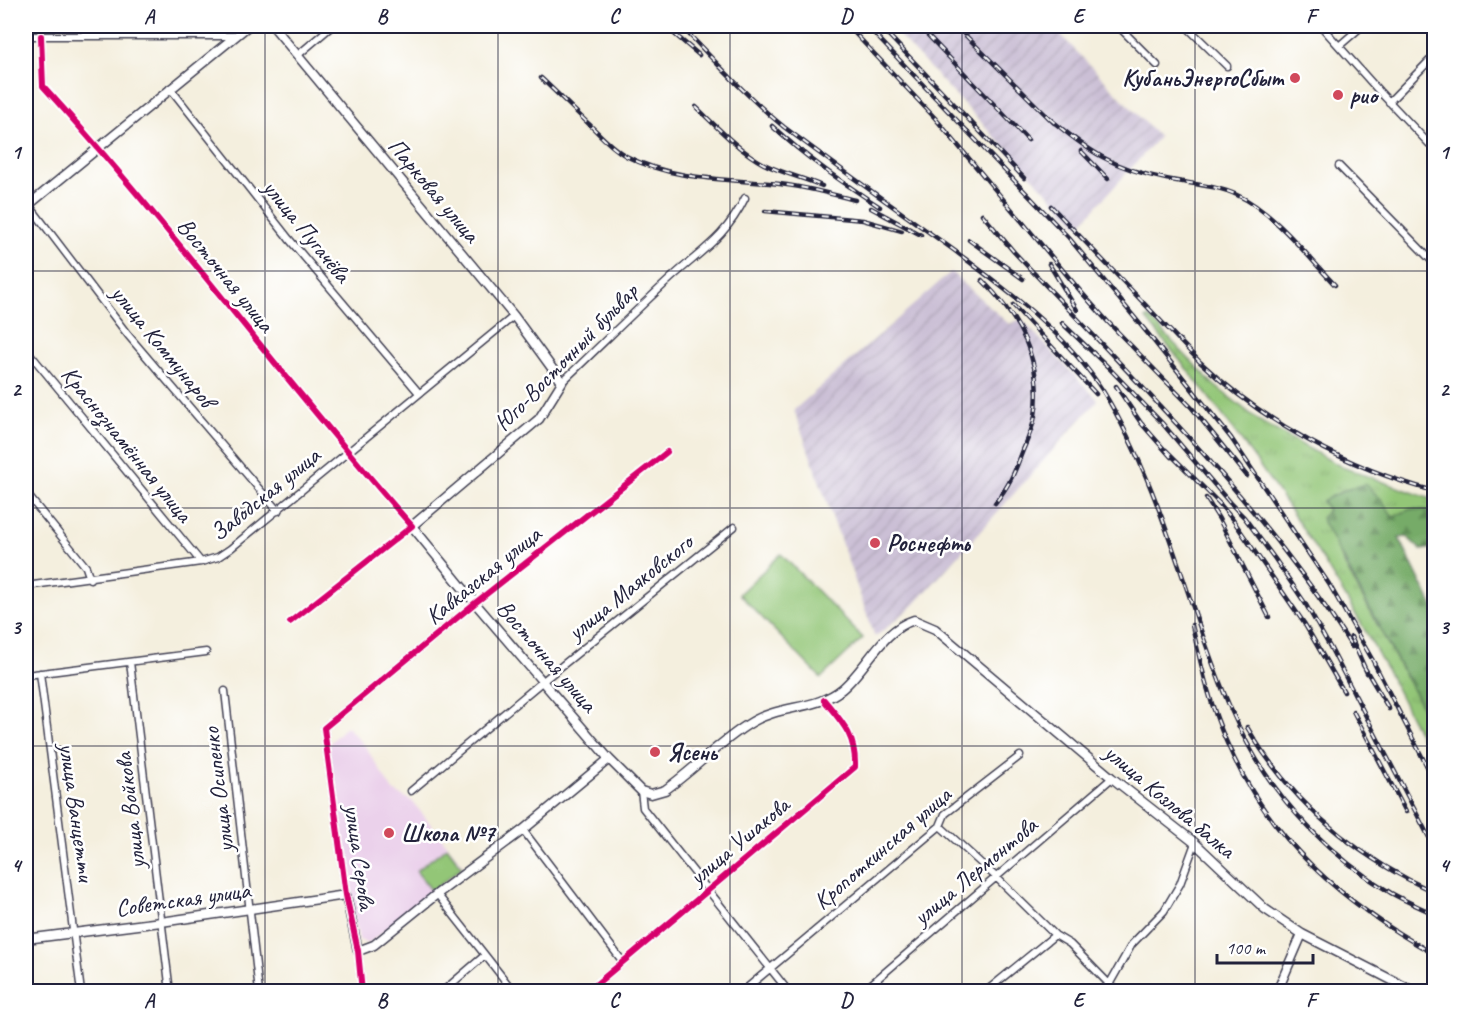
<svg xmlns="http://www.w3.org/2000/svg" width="1460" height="1017" font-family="Caveat,sans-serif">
<defs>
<pattern id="industrial-furrows" width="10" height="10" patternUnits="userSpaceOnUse" patternTransform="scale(1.5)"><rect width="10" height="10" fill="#cbbfd5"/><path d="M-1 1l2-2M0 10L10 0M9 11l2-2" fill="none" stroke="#aea4b8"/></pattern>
<pattern id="grass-tufts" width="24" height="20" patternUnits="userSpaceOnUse" patternTransform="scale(1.5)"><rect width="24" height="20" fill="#93c677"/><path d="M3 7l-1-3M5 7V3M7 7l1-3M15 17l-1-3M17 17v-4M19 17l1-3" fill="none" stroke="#7eaa68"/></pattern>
<pattern id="forest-firs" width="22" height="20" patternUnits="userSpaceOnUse" patternTransform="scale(1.5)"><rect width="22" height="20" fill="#76ab68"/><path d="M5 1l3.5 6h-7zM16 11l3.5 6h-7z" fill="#608b57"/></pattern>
</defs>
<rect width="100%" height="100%" fill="#fff"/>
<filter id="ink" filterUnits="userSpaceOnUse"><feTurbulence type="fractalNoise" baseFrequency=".0167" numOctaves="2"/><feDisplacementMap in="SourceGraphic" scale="12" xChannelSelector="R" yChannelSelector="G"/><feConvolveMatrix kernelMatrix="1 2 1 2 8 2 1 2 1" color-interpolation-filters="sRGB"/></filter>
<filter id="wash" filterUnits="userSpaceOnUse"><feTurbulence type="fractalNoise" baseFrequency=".008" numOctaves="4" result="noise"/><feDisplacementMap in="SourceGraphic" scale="24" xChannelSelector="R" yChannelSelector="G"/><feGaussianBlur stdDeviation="1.35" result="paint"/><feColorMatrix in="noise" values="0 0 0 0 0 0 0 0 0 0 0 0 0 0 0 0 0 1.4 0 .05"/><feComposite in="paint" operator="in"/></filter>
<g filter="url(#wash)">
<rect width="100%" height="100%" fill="#f4efde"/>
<path fill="#ebd1eb" d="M346,726l19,20 28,45 19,10 52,65 -95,77 -10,-3 -11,-51 -20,-144z"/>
<path fill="url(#industrial-furrows)" d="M890,26h162l107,111 -80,89z
M951,272l58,52 12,-5 77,81 -184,205 -39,32 -81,-227z"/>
<path fill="url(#grass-tufts)" stroke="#5a7459" stroke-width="1.5" d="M1149,317l65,68 47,37 81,45 92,33v11l-23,-2 -18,8 -14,-20 -34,-7 -22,12 6,8 13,50 92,169v37c-73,-162 -174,-311 -288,-447z"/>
<path fill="url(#forest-firs)" stroke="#4c6652" stroke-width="1.5" d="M1365,484l14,13 14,20 18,-8 23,2v37l-13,2 -14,-13 -8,1 35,71v120l-113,-211 7,-8 -6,-9 23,-11z"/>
<path fill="#93c677" stroke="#5a7459" stroke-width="1.5" d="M781,554l82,84 -42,40 -82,-84z
M447,847l15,20 -30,24 -16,-20z"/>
</g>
<g filter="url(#ink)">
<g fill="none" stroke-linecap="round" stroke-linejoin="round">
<g stroke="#424153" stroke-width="9">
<path id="street" d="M84,26l1,10
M1118,26l39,39
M1186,26l41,40
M1321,26l58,65 55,58
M26,36h209
M41,36l2,50c129,141 242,297 369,440l-122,96
M1339,46l23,-20
M298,55l34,-29
M170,88l119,151 130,154
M1389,102l45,-46
M1339,166l95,97
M26,201l102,134 150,176
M26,349l175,213
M562,382c36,-34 72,-70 109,-104 31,-28 55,-41 74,-80
M26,493l60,74 4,12
M26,586l175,-24 17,-5 12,-8 284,-233
M130,662l40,330
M40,673l41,319
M26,675l180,-23
M225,691l34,301
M411,791l132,-110 191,-154
M641,791l2,17 146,184
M940,826l56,51 59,58 15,9 47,48
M523,830l100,132
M437,894l77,98
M346,895l-22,-167 151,-125 192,-151
M358,951l4,41
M442,992l42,-36
M587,992l268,-225c1,-31 -12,-44 -31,-67
M742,992l198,-166 5,-12 75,-58
M862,992l250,-214
M985,992l70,-57
M1100,992l10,-9 22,-39 32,-33 16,-27 15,-41"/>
</g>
<g stroke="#424153" stroke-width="11">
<path id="secondary" d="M273,26l241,290 48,66 -23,37 -127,107 63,77 134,156 32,32 10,3 14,-4c30,-21 56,-50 87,-68 28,-17 65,-12 90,-33 25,-21 40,-59 72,-69l21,9 177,149 83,65 70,66 37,25 113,58
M26,207l222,-181
M26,939l135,-17 185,-27 12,56 16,-6 63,-51 86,-64 86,-71
M1277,992l25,-58"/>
</g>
<use href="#street" stroke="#fff" stroke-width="6"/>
<use href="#secondary" stroke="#fff" stroke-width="8"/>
<g stroke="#22223b" stroke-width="4.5">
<path id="rail" d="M665,26l34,29
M681,26c33,34 66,71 103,101 56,42 114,83 171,124 54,41 111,82 148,140 44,72 69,155 96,234 15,42 29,84 51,123 32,59 83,110 141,145 14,8 29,14 43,21
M848,26l87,92 147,175 26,29 84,86 55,68
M867,26l202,212 80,97 82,103 98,146 43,75 62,121
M880,26l144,152
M919,26l109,114
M956,26l98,97
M541,78c17,16 33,32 50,48 11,11 21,22 35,30 44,23 94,23 143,27 29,2 58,10 86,17
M696,107c21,20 42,43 68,57 18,9 39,14 58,22
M1049,118c40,34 64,50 117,61 23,5 50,6 71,16 36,16 71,62 98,90
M772,126c33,31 70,56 108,81
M1081,151l27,28
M1051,206l149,156c65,61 148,106 234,129
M871,208l50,27
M765,211l98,9 39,11
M982,214l32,38c119,126 245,248 338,395
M969,240l54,39
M1049,264l28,46
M982,280c37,37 62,81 53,136 -2,11 -7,23 -12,34 -8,21 -13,35 -28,53
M1013,305l83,89
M1062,323l46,44 54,56 68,80 14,14 31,42 30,44 25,44 104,200
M1116,386l25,37 30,34
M1166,450l53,53 14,17 71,103 40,69
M1206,498l13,21 50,98
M1192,625c9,40 18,81 35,118 42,97 117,161 207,211
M1351,637l16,36
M1363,665l26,44
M1353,711l53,101
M1247,727c44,75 109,130 187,165"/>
</g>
<use href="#rail" stroke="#fff" stroke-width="2" stroke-dasharray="7" stroke-linecap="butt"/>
<g stroke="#fff" stroke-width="10">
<path id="cycleway" d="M41,36l2,50c129,141 242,297 369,440l-122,96
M362,992l-4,-41 -12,-56 -22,-167 151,-125 192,-151
M587,992l268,-225c1,-31 -12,-44 -31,-67"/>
</g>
<use href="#cycleway" stroke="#d6006c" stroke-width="6"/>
</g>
</g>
<path fill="none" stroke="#22223b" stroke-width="1.5" stroke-opacity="0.55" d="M265,26v966M498,26v966M730,26v966M962,26v966M1195,26v966M26,271h1408M26,508h1408M26,746h1408"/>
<g fill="#d1495b" stroke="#fff" stroke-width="2">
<circle cx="1295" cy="78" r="6"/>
<circle cx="1338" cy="95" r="6"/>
<circle cx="875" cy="543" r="6"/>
<circle cx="655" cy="752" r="6"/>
<circle cx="389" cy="833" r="6"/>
</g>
<g text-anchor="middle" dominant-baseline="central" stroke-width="5" stroke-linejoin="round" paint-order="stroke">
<g font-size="24" font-weight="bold" fill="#22223b" stroke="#fff" text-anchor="start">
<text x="1283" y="78" text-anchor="end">КубаньЭнергоСбыт</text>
<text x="1350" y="95">рио</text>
<text x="887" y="543">Роснефть</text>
<text x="667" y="752">Ясень</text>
<text x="401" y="833">Школа №7</text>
</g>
<g font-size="24" fill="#22223b" stroke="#fff">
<text transform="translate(434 190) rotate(50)">Парковая улица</text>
<text transform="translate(307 231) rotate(51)">улица Пугачёва</text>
<text transform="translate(226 275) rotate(51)">Восточная улица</text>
<text transform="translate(163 346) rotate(51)">улица Коммунаров</text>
<text transform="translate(566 357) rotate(-46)">Юго-Восточный бульвар</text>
<text transform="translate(127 444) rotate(51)">Краснознамённая улица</text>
<text transform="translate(265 494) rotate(-39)">Заводская улица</text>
<text transform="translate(483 575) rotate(-39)">Кавказская улица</text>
<text transform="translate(630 587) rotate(-39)">улица Маяковского</text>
<text transform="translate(547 656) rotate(49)">Восточная улица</text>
<text transform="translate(218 790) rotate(-97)">улица Осипенко</text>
<text transform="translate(1170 801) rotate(40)">улица Козлова балка</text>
<text transform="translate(130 811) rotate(-97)">улица Войкова</text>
<text transform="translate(77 812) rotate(82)">улица Ванцетти</text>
<text transform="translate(739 841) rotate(-40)">улица Ушакова</text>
<text transform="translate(882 848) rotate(-41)">Кропоткинская улица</text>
<text transform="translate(360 857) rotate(82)">улица Серова</text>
<text transform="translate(975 871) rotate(-40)">улица Лермонтова</text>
<text transform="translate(183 899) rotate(-8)">Советская улица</text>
</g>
</g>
<rect width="1460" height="1017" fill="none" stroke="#fff" stroke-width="66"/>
<path d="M1217 954v9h96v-9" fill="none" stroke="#22223b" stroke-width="3"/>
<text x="1226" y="954" font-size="18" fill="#22223b" stroke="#ffffff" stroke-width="4.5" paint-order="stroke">100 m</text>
<rect x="33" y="33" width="1394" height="951" fill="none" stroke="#22223b" stroke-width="2"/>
<g font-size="20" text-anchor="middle" font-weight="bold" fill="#22223b">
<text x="149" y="23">A</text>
<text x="382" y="23">B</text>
<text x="614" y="23">C</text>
<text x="846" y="23">D</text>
<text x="1078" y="23">E</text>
<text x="1311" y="23">F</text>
<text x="16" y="159">1</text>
<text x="1444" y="159">1</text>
<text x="16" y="396">2</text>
<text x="1444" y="396">2</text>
<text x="16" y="634">3</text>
<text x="1444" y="634">3</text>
<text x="16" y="872">4</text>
<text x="1444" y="872">4</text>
<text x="149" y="1007">A</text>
<text x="382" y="1007">B</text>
<text x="614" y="1007">C</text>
<text x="846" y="1007">D</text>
<text x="1078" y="1007">E</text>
<text x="1311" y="1007">F</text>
</g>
</svg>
